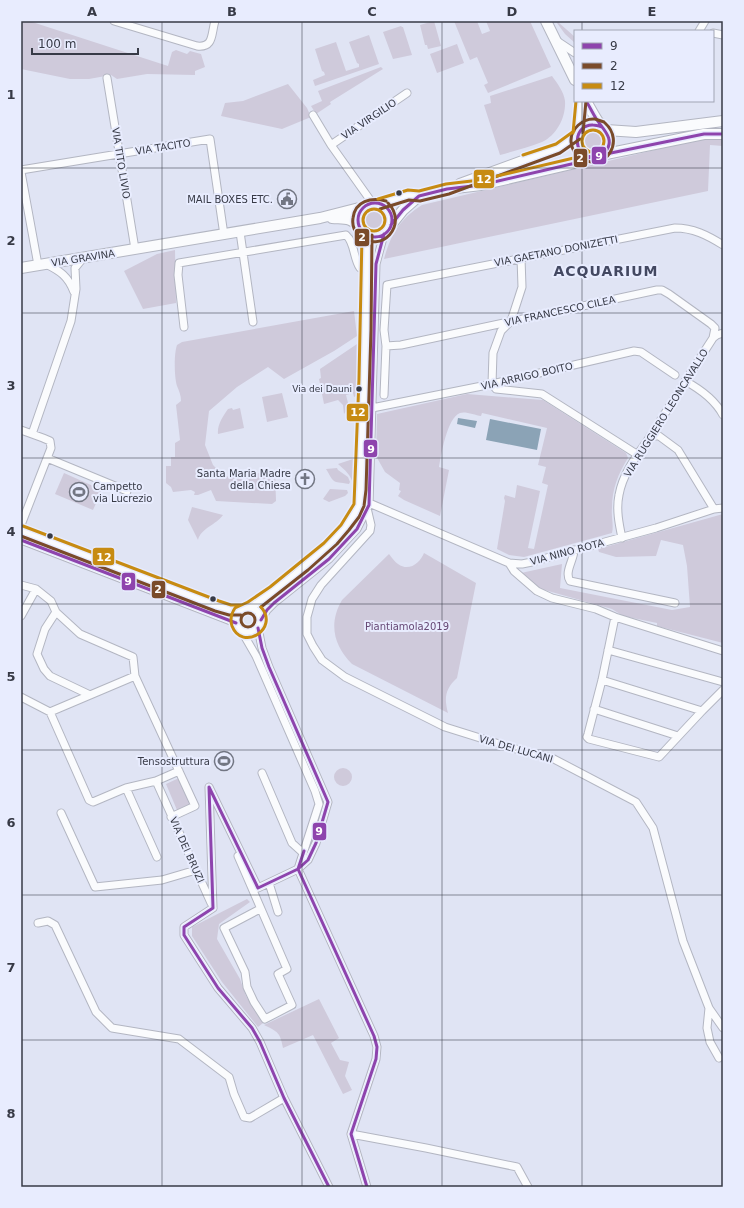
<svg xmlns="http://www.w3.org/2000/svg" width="744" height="1208" font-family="'DejaVu Sans',sans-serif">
<rect width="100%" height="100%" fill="#e0e4f4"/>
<path fill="#cfcadb" d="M21,21h8l139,45 4,-14 4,-2 11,4 3,-3 11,3 4,13 -10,4v4l-48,-1 -30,5 -6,-4 -22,4h-19l-49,-10z
M434,21l7,25 -13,3 -1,-4h-2l-5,-20z
M454,21h23l5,13 8,-3 -4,-10h44l21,46 -63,26 -4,-8 4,-2 -11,-26 -7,3z
M558,22l17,15v6l-10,-9 -8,-11z
M401,26l1,1h1l9,28 -19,4 -10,-27z
M369,35l10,29 -64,22 -2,-6 12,-5 -1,-3 -2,-1 -7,-22 21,-7 10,29 13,-4v-3l-2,-1 -8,-21z
M457,44l7,19 -27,10 -7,-19z
M381,67l2,2 -53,33 1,2 -15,10 -5,-8 11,-5 -4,-10z
M552,76c5,7 12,16 13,25 1,16 -8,34 -23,41 -13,5 -28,9 -42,13l-16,-50 7,-2 -1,-7z
M288,84l19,24 4,9 -29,12 -61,-13 4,-13 18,-2z
M581 141a12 12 0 1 1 24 0a12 12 0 1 1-24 0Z
M701,139h22v7l-13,-1 -2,46 -324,68c7,-25 16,-40 38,-54z
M362 220a13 13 0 1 1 26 0a13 13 0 1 1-26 0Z
M175,250l1,53 -33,6 -19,-38 33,-17z
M354,311l3,25 -23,15 -50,28 -16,-12 -31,20 -28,24 -4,34 8,20 11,11 16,2 10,-1 15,-7h10l1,31 -4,3 -56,-3 -5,-11 -13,5h-4l1,-3 -4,-2 -18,2 -2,-5 -5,-4v-17h5v-9h4v-14l5,-3 -4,-35 5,-4c0,-6 -2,-10 -4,-15 -3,-10 -3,-33 0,-41l5,-3z
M357,344l1,2 -2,50 -2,1 -1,-4 -7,2 3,12 -5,7 -1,-9 -5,-5 -14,4 -5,-25 2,-1 -1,-9z
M282,393l6,24 -21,5 -5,-25z
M467,394l76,6 83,53 2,5c-10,16 -16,31 -16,50 -1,9 2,17 0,25l-88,24 -15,-2 -12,-6 8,-48 -1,-3 1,-3 10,3 2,-13 23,6 -12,57 6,1 14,-64 -6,-2 4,-16 -8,-2 9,-37 -65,-15 -1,3c-6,-1 -16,-5 -21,-3 -13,5 -19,42 -21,54l10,3 -9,46 -36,-16 -6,-4 3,-5 -2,-1 1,-7 -15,-11 -9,-16 1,-42z
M232,408l1,2 7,-2 4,20 -26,6c-1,-9 5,-18 10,-25z
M354,456l1,2v26h-2c-2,-9 -8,-14 -15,-20l15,-5z
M337,468l1,2 10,7 2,5 -1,2c-18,-3 -14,0 -23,-15z
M64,473l38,17 -9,20 -38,-16z
M330,489l17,1 1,3 -3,3 -16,6 -6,-3z
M192,507l31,8c-7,10 -22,13 -25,25l-10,-20z
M723,514v129l-66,-17v-3l-34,-7 -11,-7 -71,-20 -20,-16 41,-9 -2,24 112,22 18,-3 -3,-41 -4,-21 -22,-5 -5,16 -40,1 -17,-5 -1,-3z
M424,553l52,30 -19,95c-12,11 -13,20 -9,35l-96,-49c-18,-18 -24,-40 -10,-64l47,-46c3,4 6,8 9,10 11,8 22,-1 26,-11z
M334 777a9 9 0 1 1 18 0a9 9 0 1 1-18 0Z
M179,778l11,26 -13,6 -11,-26z
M247,899l3,3 -31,22 -2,15 23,40 6,17 17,27 -5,4 -36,-45 -30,-46v-9z
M319,999l20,39 -8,5 9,17 9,2 -4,14 7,14 -9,4 -30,-59 -30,13c-3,-16 -5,-16 -19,-23z"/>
<path fill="#8ba3b6" d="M458,418l19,3 -2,7 -18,-4z
M490,419l51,10 -4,21 -51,-10z"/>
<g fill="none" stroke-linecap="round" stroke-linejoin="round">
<g stroke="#b3b6c2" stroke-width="9">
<path id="street" d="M114,21l83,25c17,2 14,-12 18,-25
M699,31l6,-10
M713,33l10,2
M557,41l18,12
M107,78l28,171
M313,115l18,30 42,59
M331,145l76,-52
M21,170l189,-31 14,96
M21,172l17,93
M240,232l13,90
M521,258l1,29 -11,34 -10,10 -8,22 -1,31 4,5 46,5 96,61
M46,264c14,7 22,12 28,28
M184,327l-6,-52 1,-12 167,-28c9,8 7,23 14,33l7,1
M713,338l4,-3 6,-2
M386,346l15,-1 256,-55h5l7,4 42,30 4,4 -2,10c-20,31 -40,62 -59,93 -13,19 -31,40 -35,64 -3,14 0,29 3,43
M685,381c15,8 30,19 38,34
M384,395l2,-49 -2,-16 3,-45 288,-57c18,0 32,7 48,17
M372,408l120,-24 142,-33 7,1 34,23
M21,430l22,8 7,3 1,7 -30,77
M32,434l39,-113 5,-32 -1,-21 9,-11
M650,436h9l19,14 36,59
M47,458l80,33 -2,6
M369,503l140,60 13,1 10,-2 124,-34 58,-19 9,-1
M367,508l4,17 -1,6 -49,54 -9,14 -5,18v17l6,12 9,14 23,17 100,50 67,21 40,10 84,44 17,26 30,113 26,67 14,20
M21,531l196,75 13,4h11
M21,540l215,83
M574,550c0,10 -10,22 -4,31l105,22
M509,563l5,8 23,20 15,7 44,11 19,8 108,34
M21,585l15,4 15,12 5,11 24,22 53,23 2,19 60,130 -24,11
M249,607l9,4 3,9c-3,19 -29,13 -25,-3 3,-9 10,-8 17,-11 5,-3 10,-7 15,-11 22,-15 85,-65 91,-91 2,-9 2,-20 2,-30 1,-17 1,-34 2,-51 2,-62 4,-125 4,-188
M56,612l-11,17 -8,25 7,15 6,7 40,19
M21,616l15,-27
M615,617l-13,63 -14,54 -1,3 2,2 70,18 43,-46 21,-21
M261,620l6,-10 7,-7 55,-44 28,-30 12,-24 7,-241 8,-30
M241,630l15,26 59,135 4,13 -21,65 76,167 3,11 -1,12 -25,75 16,53
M608,650l115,32
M602,680l100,31
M21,697l29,15 85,-36
M594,709l84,27
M50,712l39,88 4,2 33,-14
M262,773l30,70 11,10
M156,781l55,122
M61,813l34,74 67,-7 34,-10
M238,856l49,113 -9,5 14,31 -27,14 -11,-17 -7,-15 -2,-15 -21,-44 36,-19
M157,857l-31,-69 30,-7 23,-10
M269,883l9,29
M213,908l-4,-121 49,101 40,-19 10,-9 8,-17 12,-41 -59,-135 -7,-19 -4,-20
M213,908l-29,19v8l34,53 34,40 8,14 24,56 45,89
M38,923l10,-2 7,4 41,87 16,16 67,11 50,38 5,17 10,23 6,1 34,-20
M709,1008l-2,20 3,14 9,16
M351,1134l75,14 91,19 11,20"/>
</g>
<g stroke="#b3b6c2" stroke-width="12">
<path id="secondary" d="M546,21l29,59
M586,101c4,7 8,15 13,22 3,4 7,7 9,12 4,10 -3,22 -14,22 -26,2 -22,-42 8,-30
M606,130l30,2 87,-11
M578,133l3,-32
M601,155l103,-21h19
M460,184l98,-36 19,-13
M358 220a17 17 0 1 1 34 0a17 17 0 1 1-34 0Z
M379,204l30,-9 10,1 28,-7 34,-4 99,-23 11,-5
M332,218c13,1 19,-1 28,10
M391,225l12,-15 16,-14
M21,268l299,-50 47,-12"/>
</g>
<use href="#street" stroke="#fafbfd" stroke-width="7"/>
<use href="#secondary" stroke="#fafbfd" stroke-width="10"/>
<g stroke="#e8ecfe" stroke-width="6">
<path id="bus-1" d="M586,101c4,6 7,13 11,19 6,9 19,20 8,32 -4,4 -8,5 -14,5 -20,-3 -17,-33 2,-32 3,0 6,1 9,2
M601,155l103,-21h19
M358 220a17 17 0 1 1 34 0a17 17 0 1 1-34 0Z
M391,225l12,-15 16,-14 28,-7 34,-4 99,-23 11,-5
M21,540l215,83
M261,620l6,-10 7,-7 55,-44 28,-30 12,-24 7,-241 8,-30
M258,628l4,20 7,19 59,135 -12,41 -8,17 -10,9 -40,19 -49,-101 4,121 -29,19v8l34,53 34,40 8,14 24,56 45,89
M304,851l-6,18 76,167 3,11 -1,12 -25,75 16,53"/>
</g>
<g stroke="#e8ecfe" stroke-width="6">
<path id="bus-2" d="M604,122c-3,-1 -6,-2 -9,-3 -12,-1 -25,10 -24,23 1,8 5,14 11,17 24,13 43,-18 23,-36
M583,133l3,-32
M386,201c-15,-4 -31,0 -33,17 -1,7 1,13 6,17 22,21 50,-11 29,-32
M380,209l29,-9 11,1 29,-7 111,-41 20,-14
M21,536l194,75 14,4h12
M261,607l47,-37 29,-26 12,-14 10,-13 5,-11 2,-16 5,-160 1,-95
M241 620a7 7 0 1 1 14 0a7 7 0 1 1-14 0Z"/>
</g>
<g stroke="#e8ecfe" stroke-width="6">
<path id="bus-3" d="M582 141a11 11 0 1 1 22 0a11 11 0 1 1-22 0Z
M573,133l3,-32
M523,155l33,-11 18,-13
M378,199l30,-9 11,1 27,-7 34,-4 98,-23 11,-5
M363 220a11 11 0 1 1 22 0a11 11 0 1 1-22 0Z
M23,526l196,75 12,4h10
M248,602l-13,6c-4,6 -5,12 -3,18 10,26 48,3 29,-19
M248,602l22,-15 54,-44 17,-18 13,-21 5,-125 3,-144"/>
</g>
<use href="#bus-1" stroke="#8e44ad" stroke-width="3"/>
<use href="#bus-2" stroke="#7a4b2a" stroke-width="3"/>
<use href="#bus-3" stroke="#c78b12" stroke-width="3"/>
</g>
<path fill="none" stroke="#373a46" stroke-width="1" stroke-opacity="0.55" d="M162,21v1166M302,21v1166M442,21v1166M582,21v10M582,101v1086M21,168h702M21,313h702M21,458h702M21,604h702M21,750h702M21,895h702M21,1040h702"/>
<defs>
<g id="civic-ring" transform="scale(1)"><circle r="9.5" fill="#e8ecfe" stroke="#727683" stroke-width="1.5"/><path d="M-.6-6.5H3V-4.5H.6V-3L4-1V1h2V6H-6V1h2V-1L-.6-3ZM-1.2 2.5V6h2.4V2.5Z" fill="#727683"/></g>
<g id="church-ring" transform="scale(1)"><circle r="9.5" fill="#e8ecfe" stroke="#727683" stroke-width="1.5"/><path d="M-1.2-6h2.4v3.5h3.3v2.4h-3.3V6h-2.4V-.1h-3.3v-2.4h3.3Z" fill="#727683"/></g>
<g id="stadium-ring" transform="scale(1)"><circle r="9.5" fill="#e8ecfe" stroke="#727683" stroke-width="1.5"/><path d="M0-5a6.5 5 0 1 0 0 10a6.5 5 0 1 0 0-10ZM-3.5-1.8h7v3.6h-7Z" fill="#727683"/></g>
</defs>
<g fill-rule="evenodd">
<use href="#civic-ring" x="287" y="199"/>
<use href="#church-ring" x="305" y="479"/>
<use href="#stadium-ring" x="79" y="492"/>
<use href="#stadium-ring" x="224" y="761"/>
</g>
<g fill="#373a46" stroke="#e8ecfe" stroke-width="1.5">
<circle cx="399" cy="193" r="3.5"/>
<circle cx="359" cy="389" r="3.5"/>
<circle cx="50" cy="536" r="3.5"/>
<circle cx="213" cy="599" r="3.5"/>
</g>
<g text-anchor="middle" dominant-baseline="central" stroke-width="4" stroke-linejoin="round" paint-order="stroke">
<g font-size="9" fill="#373a46" stroke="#e8ecfe" text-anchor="end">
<text x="352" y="389">Via dei Dauni</text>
</g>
<g font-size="10" fill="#373a46" stroke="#e8ecfe">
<text transform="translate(369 119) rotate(-34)">VIA VIRGILIO</text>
<text transform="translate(163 147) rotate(-9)">VIA TACITO</text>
<text transform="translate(121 163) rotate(81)">VIA TITO LIVIO</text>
<text transform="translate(556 251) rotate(-11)">VIA GAETANO DONIZETTI</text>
<text transform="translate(83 258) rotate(-9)">VIA GRAVINA</text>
<text transform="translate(560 311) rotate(-12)">VIA FRANCESCO CILEA</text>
<text transform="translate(527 376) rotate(-13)">VIA ARRIGO BOITO</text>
<text transform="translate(666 413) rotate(-58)">VIA RUGGIERO LEONCAVALLO</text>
<text transform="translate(567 552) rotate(-15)">VIA NINO ROTA</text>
<text transform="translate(516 749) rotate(16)">VIA DEI LUCANI</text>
<text transform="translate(187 850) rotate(66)">VIA DEI BRUZI</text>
</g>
<g font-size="10" fill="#373a46" stroke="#e8ecfe" text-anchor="end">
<text x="273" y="199">MAIL BOXES ETC.</text>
<text x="291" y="473">Santa Maria Madre<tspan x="291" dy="12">della Chiesa</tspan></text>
<text x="93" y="486" text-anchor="start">Campetto<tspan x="93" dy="12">via Lucrezio</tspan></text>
<text x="210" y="761">Tensostruttura</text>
</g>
<g font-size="10" fill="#664774" stroke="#e8ecfe">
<text x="407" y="626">Piantiamola2019</text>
</g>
<g font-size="14" font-weight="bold" letter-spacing="1" fill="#434861" stroke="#e8ecfe">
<text x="606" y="271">ACQUARIUM</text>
</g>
</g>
<g stroke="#e8ecfe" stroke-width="1.5">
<rect x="591" y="146" width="16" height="19" rx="4" fill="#8e44ad"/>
<rect x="573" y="148" width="15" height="20" rx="4" fill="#7a4b2a"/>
<rect x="473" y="169" width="22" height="20" rx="4" fill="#c78b12"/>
<rect x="354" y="228" width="16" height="19" rx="4" fill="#7a4b2a"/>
<rect x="346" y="403" width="23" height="19" rx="4" fill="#c78b12"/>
<rect x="363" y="439" width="15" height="19" rx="4" fill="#8e44ad"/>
<rect x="92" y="547" width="23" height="19" rx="4" fill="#c78b12"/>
<rect x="121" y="572" width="15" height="19" rx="4" fill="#8e44ad"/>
<rect x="151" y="580" width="15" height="19" rx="4" fill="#7a4b2a"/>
<rect x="312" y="822" width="15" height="19" rx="4" fill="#8e44ad"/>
</g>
<g font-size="11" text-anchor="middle" font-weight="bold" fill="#fff">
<text x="599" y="160">9</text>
<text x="580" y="162">2</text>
<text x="484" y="183">12</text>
<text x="362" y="241">2</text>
<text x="358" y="416">12</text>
<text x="371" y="453">9</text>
<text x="104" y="561">12</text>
<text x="128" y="585">9</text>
<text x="158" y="593">2</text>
<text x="319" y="835">9</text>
</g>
<rect width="744" height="1208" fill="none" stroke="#e8ecfe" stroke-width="44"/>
<rect x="574" y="30" width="140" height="72" fill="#e8ecfe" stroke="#a1a5b4"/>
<rect x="582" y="43" width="20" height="6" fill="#8e44ad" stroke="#a1a5b4"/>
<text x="610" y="50" font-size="12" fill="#373a46">9</text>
<rect x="582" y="63" width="20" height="6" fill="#7a4b2a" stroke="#a1a5b4"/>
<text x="610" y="70" font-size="12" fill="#373a46">2</text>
<rect x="582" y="83" width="20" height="6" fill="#c78b12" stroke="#a1a5b4"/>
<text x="610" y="90" font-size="12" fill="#373a46">12</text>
<path d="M32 48v6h106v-6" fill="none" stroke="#373a46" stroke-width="2"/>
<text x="38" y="48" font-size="12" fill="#373a46" stroke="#e8ecfe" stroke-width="3" paint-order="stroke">100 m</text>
<rect x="22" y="22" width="700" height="1164" fill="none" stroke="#373a46" stroke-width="1.5"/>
<g font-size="13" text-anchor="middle" font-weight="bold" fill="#373a46">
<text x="92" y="16">A</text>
<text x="232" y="16">B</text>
<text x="372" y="16">C</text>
<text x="512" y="16">D</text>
<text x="652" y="16">E</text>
<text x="11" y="99">1</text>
<text x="11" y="245">2</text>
<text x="11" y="390">3</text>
<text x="11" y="536">4</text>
<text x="11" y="681">5</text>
<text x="11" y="827">6</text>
<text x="11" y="972">7</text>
<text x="11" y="1118">8</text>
</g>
</svg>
